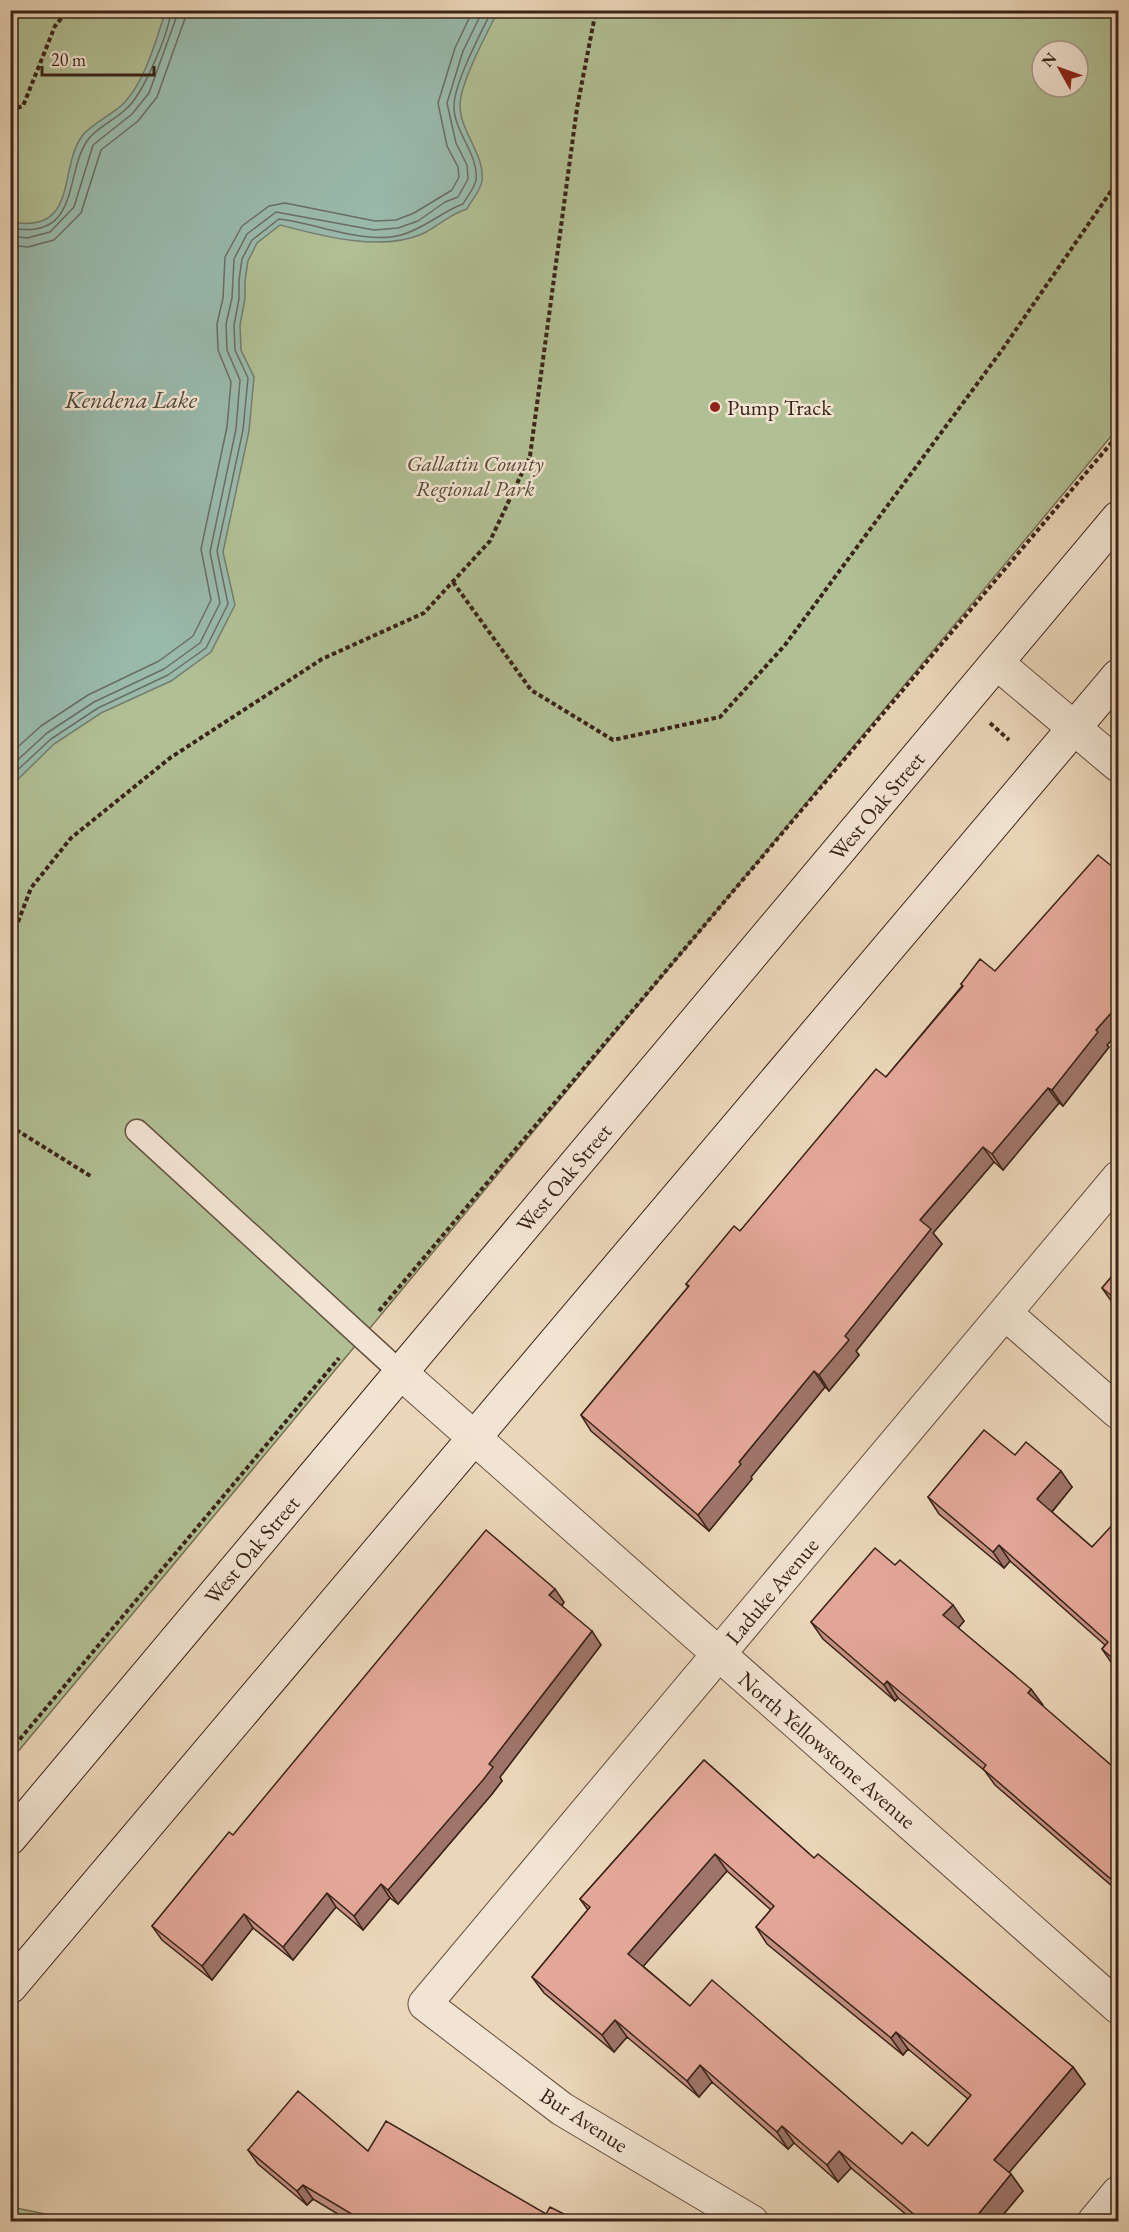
<svg xmlns="http://www.w3.org/2000/svg" width="1129" height="2232" font-family="'EB Garamond',serif">
<rect width="100%" height="100%" fill="#ebd6b9"/>
<filter id="stains"><feTurbulence type="fractalNoise" baseFrequency=".00333" numOctaves="4"/><feColorMatrix values="0 0 0 0 .2 0 0 0 0 .09 0 0 0 0 .02 0 0 0 .5 -.17"/></filter>
<radialGradient id="worn" r=".72"><stop offset=".6" stop-color="#630" stop-opacity="0"/><stop offset="1" stop-color="#630" stop-opacity=".3"/></radialGradient>
<path fill="#b1bf94" stroke="#767156" stroke-width="1.5" fill-rule="evenodd" d="M11,11h1107v417l-1107,1332zM1042,51h36v36h-36z
M10,2207h1l69,14h-69z"/>
<path fill="#99b9ab" stroke="#737d70" stroke-width="1.5" d="M166,11h332c-10,20 -38,72 -38,94 0,27 25,49 22,76 -1,9 -11,20 -15,28 -18,5 -29,18 -45,25 -41,18 -100,2 -142,-9l-23,18 -9,18 -3,20v18l-5,26 1,25 13,27 -5,54 -26,121 12,53 -24,47 -40,29 -70,32 -47,31 -43,42v-564c68,12 47,-53 71,-86 11,-14 31,-21 43,-34 22,-25 30,-61 41,-91z"/>
<g fill="none" stroke-linecap="round" stroke-linejoin="round">
<path stroke="#6a6e62" stroke-width="1.5" d="M10,228c71,13 54,-53 77,-87 8,-13 28,-21 39,-32 17,-14 43,-76 45,-99
M10,236l17,2 23,-6 24,-25 19,-62 39,-31 17,-21 30,-83
M10,245l18,2 26,-7 27,-27 20,-63 37,-29 19,-24 31,-87
M10,754l31,-28 47,-31 71,-34 34,-25 18,-36 -10,-51 26,-122 4,-45 -13,-32 -1,-26 6,-26 2,-41 17,-31 27,-20 16,-3 90,18 21,-1 18,-7 38,-23 7,-13 -1,-10 -11,-21 -9,-43 17,-55 18,-38
M10,767l37,-34 47,-31 70,-33 36,-26 20,-40 -10,-51 26,-123 4,-49 -13,-30 -1,-26 6,-26 2,-39 13,-25 29,-22 98,18 24,-2 20,-7 27,-19 13,-5 10,-18 -1,-14 -11,-22 -9,-40 16,-52 20,-41
M10,777l41,-38 47,-31 70,-33 38,-27 22,-44 -11,-53 26,-121 5,-52 -13,-28 -1,-25 5,-26v-19l3,-21 10,-19 27,-21c37,4 86,26 122,16 23,-6 40,-23 62,-31 4,-7 12,-17 13,-24 3,-26 -23,-49 -22,-75 1,-24 27,-72 38,-95"/>
<g stroke="#665040" stroke-width="25">
<path id="service" d="M137,1131l264,242"/>
</g>
<g stroke="#665040" stroke-width="35">
<path id="minor" d="M997,663l121,102
M1005,1313l113,99
M401,1373l717,634
M752,2222l-190,-113 -137,-105 693,-826
M1094,2222l24,-29"/>
</g>
<g stroke="#3a2318" stroke-width="35">
<path id="secondary" d="M10,1838l1108,-1320
M10,1987l1108,-1311"/>
</g>
<path stroke="#3a2318" stroke-width="4" stroke-dasharray="4.5 3" stroke-linecap="butt" d="M10,110l13,-4 32,-80 13,-16
M453,582l78,108 82,50 107,-23 65,-72 217,-295 116,-169
M990,723l19,17
M10,943l21,-55 40,-50 99,-80 152,-99 102,-46 66,-72 40,-85 47,-348 19,-98
M10,1126l82,51
M379,1311l739,-876
M10,1318l5,1
M10,1751l329,-393"/>
<use href="#service" stroke="#f2e4d2" stroke-width="22"/>
<use href="#minor" stroke="#f2e4d2" stroke-width="33"/>
<use href="#secondary" stroke="#f2e4d2" stroke-width="33"/>
</g>
<path fill="#c39083" stroke="#3a2318" stroke-width="1.5" fill-rule="evenodd" d="M1119,872v160l-12,13 2,2 -46,59 -4,-3 -56,67 -9,-8 -61,71 9,11 -86,107 3,4 -30,36 -4,-4 -74,90 1,2 -43,52 -118,-100 -10,-16 107,-128 -2,-3 54,-53 146,-154 76,-91 -1,-2 34,-13z
M1119,1268v40l-7,-6 -10,-14z
M1015,1455l57,32 -20,25 40,35 27,-26v149l-6,-5 -11,-16 3,-4 -95,-84 -6,7 -65,-54 -11,-17z
M895,1565l69,56 -6,7 84,78 77,66v120l-124,-107 -10,-14 -87,-73 -3,3 -72,-62 -12,-17z
M564,1602l-2,4 39,39 -101,132 2,4 -10,13 -94,110 -8,-6 -27,32 -27,-23 -43,53 -40,-32 -41,52 -50,-40 -10,-14 81,-91z
M704,1760l110,98 259,209 12,17 -76,88 14,19 -26,31h-82l-64,-54 -13,14 -44,-39 -6,6 -76,-67 -13,15 -72,-60 -13,15 -70,-59 -12,-16 56,-67 -8,-11zM727,1871l44,39 -15,17 11,17 136,111 5,-6 60,50 -40,47 -26,-2 -212,-138 -47,-40z
M248,2150l120,1 178,63 34,8h-229l-38,-23 -6,6 -49,-41z"/>
<path fill="#9f756a" stroke="#3a2318" stroke-width="1.5" d="M1119,1004v28l-12,13 2,2 -46,59 -11,-16 44,-60z
M1048,1088l11,15 -56,67 -11,-16z
M983,1147l11,15 -61,71 9,11 -86,107 3,4 -30,36 -10,-16 101,-155z
M814,1371l11,16 -74,90 1,2 -43,52 -11,-16 41,-53z
M1061,1471l11,16 -23,28 -12,-16z
M999,1545l11,16 -6,7 -11,-16z
M555,1589l9,13 -5,7 -10,-14z
M953,1605l11,16 -9,11 -12,-17z
M592,1631l9,14 -101,132 2,4 -10,13 -94,110 -10,-14 101,-126z
M887,1681l11,17 -3,3 -11,-16z
M1031,1689l12,16 -4,5 -11,-17z
M715,1854l12,17 -87,99 -12,-16z
M381,1884l9,14 -27,32 -9,-14z
M327,1893l9,14 -43,53 -10,-13z
M244,1914l9,14 -41,52 -10,-14z
M615,2020l12,17 -13,15 -12,-17z
M896,2032l12,17 -5,6 -12,-17z
M700,2065l12,17 -13,15 -12,-16z
M1073,2067l12,17 -79,92 -12,-16z
M782,2126l12,17 -6,6 -11,-17z
M839,2151l12,17 -13,14 -11,-17z
M1011,2174l12,17 -26,31h-25z
M303,2185l10,14 -6,6 -10,-14z"/>
<path fill="#e3a798" stroke="#3a2318" stroke-width="1.5" fill-rule="evenodd" d="M1098,855l21,17v132l-23,26 2,2 -46,58 -4,-2 -56,66 -9,-7 -63,73 11,9 -86,107 4,4 -30,35 -5,-4 -75,91 2,2 -43,51 -117,-100 108,-129 -3,-2 48,-58 6,5 136,-162 10,8 77,-91 -2,-2 19,-25 15,12z
M1119,1268v34l-17,-14z
M984,1430l31,25 11,-13 35,29 -24,28 55,48 25,-27 2,1v143l-17,-15 6,-7 -109,-97 -6,7 -65,-55z
M486,1530l69,59 -6,6 43,36 -103,133 4,3 -10,13 -95,110 -7,-6 -27,32 -27,-23 -44,54 -39,-33 -42,52 -50,-40 77,-94 4,3z
M875,1548l20,17 5,-5 53,45 -10,10 88,74 -3,4 91,79v114l-136,-117 3,-4 -99,-84 -3,4 -73,-63z
M704,1760l110,98 4,-4 255,213 -79,93 17,14 -39,48h-49l-84,-71 -12,14 -45,-39 -5,6 -77,-67 -13,16 -72,-61 -13,15 -70,-58 58,-70 -10,-8zM715,1854l59,52 -18,21 135,111 5,-6 75,63 -43,51 -16,-14 -10,12 -190,-164 -22,26 -62,-52z
M298,2091l70,60 18,-30 160,93 4,-7 30,15h-215l-62,-37 -6,6 -49,-41z"/>
<circle fill="#8f2418" stroke="#f2e4d2" stroke-width="2" cx="715" cy="407" r="6"/>
<g text-anchor="middle" dominant-baseline="central" stroke-width="5" stroke-linejoin="round" paint-order="stroke">
<g font-size="22" fill="#3a2318" stroke="#f2e4d2" text-anchor="start">
<text x="727" y="407">Pump Track</text>
</g>
<g font-size="22" font-style="italic" fill="#584a37" stroke="#f2e4d2">
<text x="475" y="463">Gallatin County<tspan x="475" dy="25">Regional Park</tspan></text>
</g>
<g font-size="22" fill="#3a2318" stroke="#f2e4d2">
<text transform="translate(877 806) rotate(-50)">West Oak Street</text>
<text transform="translate(564 1178) rotate(-50)">West Oak Street</text>
<text transform="translate(252 1550) rotate(-50)">West Oak Street</text>
<text transform="translate(772 1591) rotate(-50)">Laduke Avenue</text>
<text transform="translate(827 1750) rotate(41)">North Yellowstone Avenue</text>
<text transform="translate(584 2120) rotate(33)">Bur Avenue</text>
</g>
<g font-size="24" font-style="italic" fill="#52483d" stroke="#f2e4d2">
<text x="131" y="399">Kendena Lake</text>
</g>
</g>
<rect width="1129" height="2232" fill="none" stroke="#ebd6b9" stroke-width="36"/>
<rect x="12" y="12" width="1105" height="2208" fill="none" stroke="#3a2318" stroke-width="3"/>
<rect x="18" y="18" width="1093" height="2196" fill="none" stroke="#3a2318" stroke-width="1.5"/>
<g transform="translate(1060 69) rotate(310)"><circle r="28" fill="#f2e4d2" stroke="#a89788" stroke-width="1.5"/>
<path d="M0-4.5L10 22L0 15L-10 22Z" fill="#8f2418"/>
<text y="-9" font-size="16" font-weight="bold" text-anchor="middle" fill="#3a2318">N</text>
</g>
<path d="M42 66v9h112v-9" fill="none" stroke="#3a2318" stroke-width="3"/>
<text x="51" y="66" font-size="18" fill="#3a2318" stroke="#f2e4d2" stroke-width="4.5" paint-order="stroke">20 m</text>
<rect width="100%" height="100%" filter="url(#stains)"/>
<rect width="100%" height="100%" fill="url(#worn)"/>
</svg>
